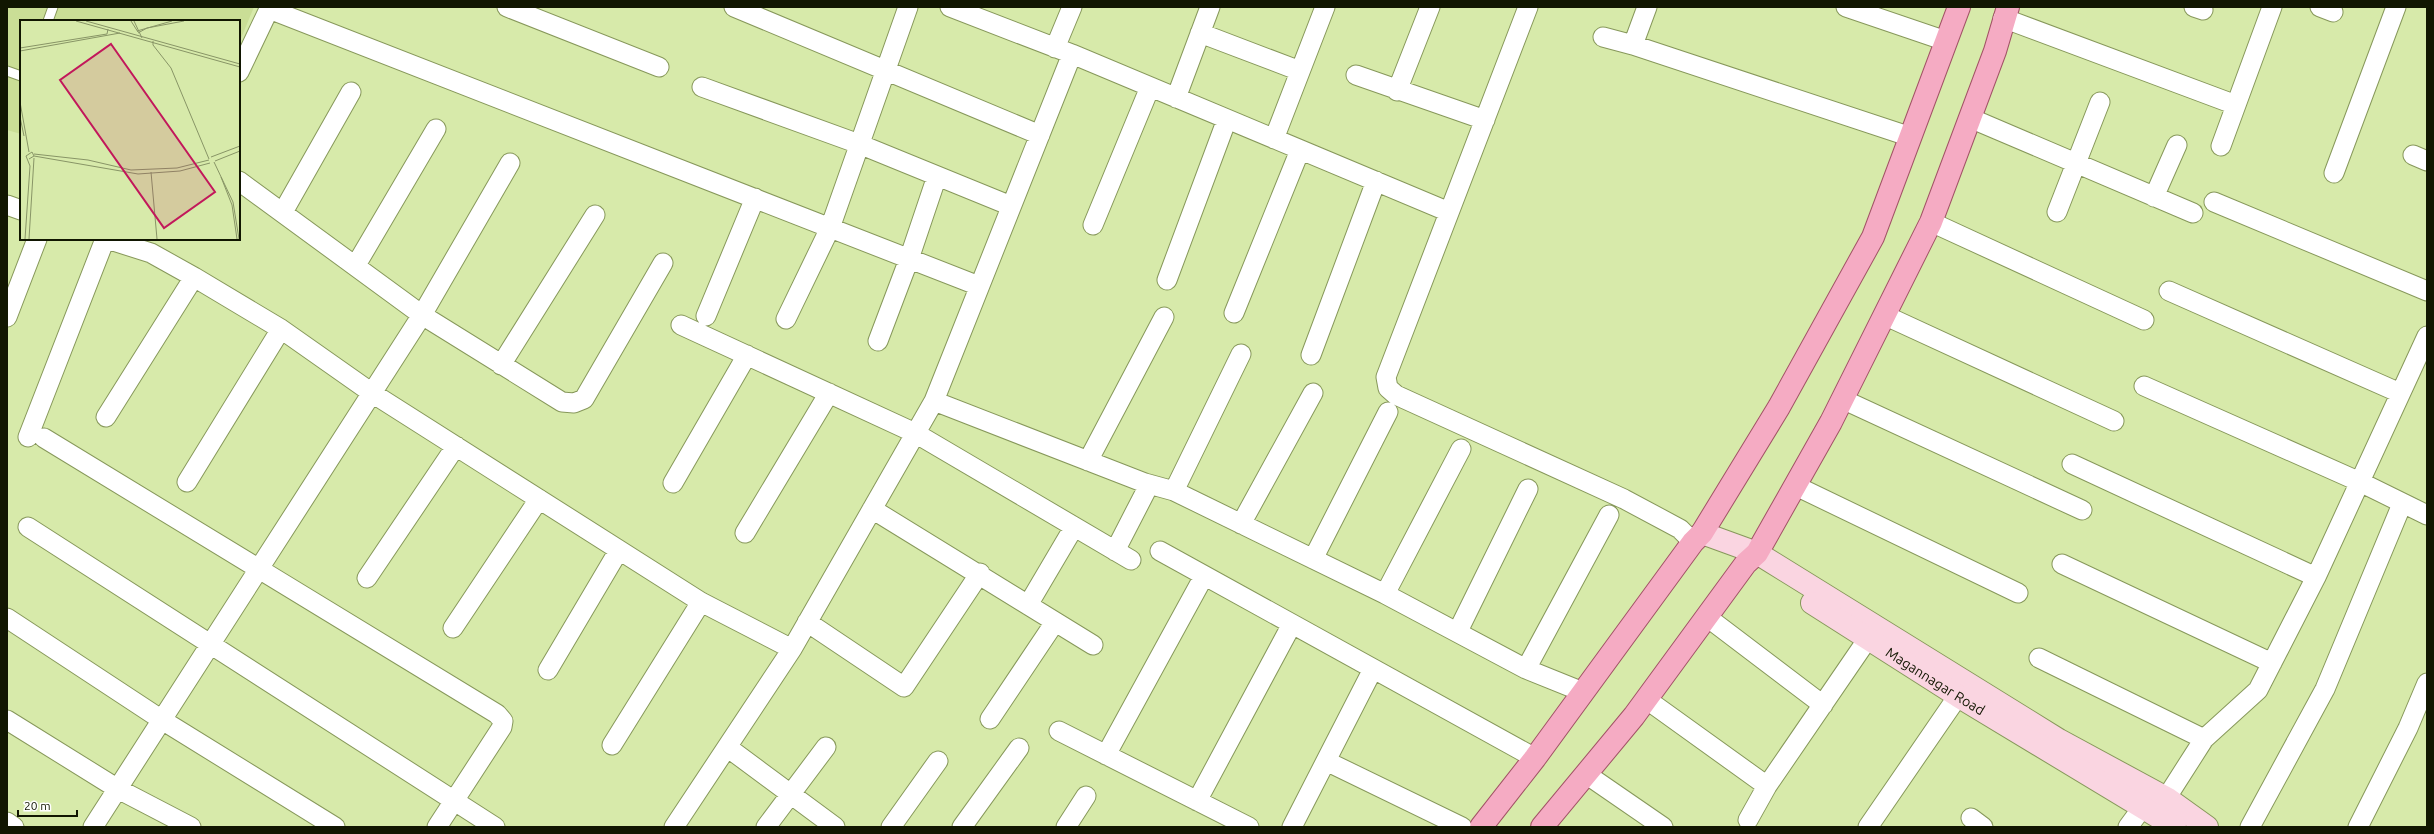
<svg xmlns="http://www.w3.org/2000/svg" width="2434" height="834" font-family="Ubuntu,sans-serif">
<rect width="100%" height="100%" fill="#d7eaaa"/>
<path fill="#cade96" d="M7,7h247l-15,36v-22h-218v113l-14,-4z"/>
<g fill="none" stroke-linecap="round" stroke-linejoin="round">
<g stroke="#87985b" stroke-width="11">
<path id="lane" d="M48,21l5,-14
M7,71l14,5"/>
</g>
<g stroke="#87985b" stroke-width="21">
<path id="street" d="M507,7l152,60
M734,7l306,128
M950,7l122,47 377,158
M1528,7l-142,370 2,11 8,7 228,104 56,30 13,13
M1647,7l-14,38 278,92
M1846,7l100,34
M2194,7l9,3
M2320,7l13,5
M269,9l710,277
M2003,18l233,87
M1200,33l100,38
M1603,37l30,8
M1055,48l17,-41
M239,72l31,-65
M1356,75l129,45
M702,87l157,57 152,62
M1397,91l33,-84
M1176,98l34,-91
M1970,118l223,95
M1274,139l51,-132
M2221,146l51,-139
M2413,155l14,6
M2334,173l62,-166
M239,181l183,134 140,87 12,1 10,-4 79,-136
M2154,197l23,-52
M2214,202l213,89
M7,205l14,5
M283,212l68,-120
M2057,212l43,-110
M1931,222l213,98
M1093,225l57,-138
M107,239l44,14 43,24 87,52 91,64 329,209 91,47 -118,178
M356,265l80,-136
M1167,280l60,-161
M2169,291l231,102
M1234,313l66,-163
M1884,315l230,106
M706,316l49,-118
M7,317l30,-78
M786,319l44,-91 78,-221
M681,325l234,108 216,127
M878,341l31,-82 28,-83
M1311,355l65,-174
M501,365l94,-150
M2144,386l216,96 67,33
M1842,399l240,111
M934,401l211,82 29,8 211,103 141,75 57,23
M106,417l88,-140
M28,437l77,-198
M44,438l453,276 6,7 -1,6 -65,100
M1088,461l76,-144
M2072,464l244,113
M187,482l94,-153
M673,483l74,-128
M1796,486l222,107
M1174,491l67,-137
M872,509l221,136
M1241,524l72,-131
M28,527l467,300
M745,533l84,-140
M1115,551l34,-66
M1160,551l375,207
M1313,559l75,-147
M2062,564l210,99
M367,578l89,-132
M1385,594l76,-145
M1028,605l46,-78
M1707,617l116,88
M7,618l155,102 173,107
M807,622l97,65 76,-114
M453,628l86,-129
M1458,631l70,-142
M792,649l142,-248 138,-347
M2039,658l165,81
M1526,669l83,-154
M548,670l71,-120
M1646,699l121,87
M990,719l65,-97
M7,720l111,69 73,38
M1059,731l190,96
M612,745l89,-143
M727,747l108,80
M1106,755l98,-179
M1326,761l136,66
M1586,774l77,53
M1197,801l95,-177
M2158,811l46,-72 54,-49 58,-113 111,-241
M1971,818l12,9
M1748,820l19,-34 100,-146
M7,822l7,5
M93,827l329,-512 88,-152
M766,827l60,-80
M891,827l47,-66
M962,827l57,-79
M1066,827l20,-31
M1292,827l81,-158
M1868,827l90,-131 10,-12
M2128,827l14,-19
M2250,827l75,-138 77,-185
M2358,827l50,-99 19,-45"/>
</g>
<g stroke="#87985b" stroke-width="24">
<g id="secondary">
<path d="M1702,533l55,20 302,187 109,59 39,28"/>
<path id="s1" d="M1812,603l146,93 217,131"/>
</g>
</g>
<g stroke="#a15265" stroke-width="24">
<path id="primary" d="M1481,827l54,-69 158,-216 9,-9 77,-126 94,-170 86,-230
M1542,827l92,-111 112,-153 11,-10 74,-131 100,-200 64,-171 13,-44"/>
</g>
<use href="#lane" stroke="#fff" stroke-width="9"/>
<use href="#street" stroke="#fff" stroke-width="19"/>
<use href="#secondary" stroke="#fad5e1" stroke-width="22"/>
<use href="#primary" stroke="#f5abc3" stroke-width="22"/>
</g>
<g text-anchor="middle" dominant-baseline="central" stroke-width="4" stroke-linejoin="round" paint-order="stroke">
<g font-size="14" fill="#111601" stroke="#fff">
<text stroke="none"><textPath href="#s1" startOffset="146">Magannagar Road</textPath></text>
</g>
</g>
<g transform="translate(20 20)">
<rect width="220" height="220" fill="#d7eaaa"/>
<path fill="none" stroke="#889566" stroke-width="1" d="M56,1l164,46M66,1l154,43M111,1l7,11M114,1l8,17M117,11l35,-10M118,13l9,-5 37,-7M133,21v4l18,23 38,91M0,28l87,-14 1,-5M0,31l100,-18M0,82l9,50M0,97l4,19M14,134l54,6 43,10 46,-2 32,-8M14,136l104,18 42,-3 30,-8M191,137l29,-11M195,141l25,-10M194,142l19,40 6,37M131,152l6,67M201,157l11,28 5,34M5,219l5,-73 -4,-10 6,-4 2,4 -5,3M9,219l5,-81"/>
<path fill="#c2185b" fill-opacity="0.15" stroke="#c2185b" stroke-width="2" d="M91,24l104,148 -51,36 -104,-148z"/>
<rect width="220" height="220" fill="none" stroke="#111601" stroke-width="2"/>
</g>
<rect width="2434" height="834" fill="none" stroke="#111601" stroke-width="16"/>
<path d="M18 810v6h59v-6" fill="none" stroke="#111601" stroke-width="2"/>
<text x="24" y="810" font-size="12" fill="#111601" stroke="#ffffff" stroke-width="3" paint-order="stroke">20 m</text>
</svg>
